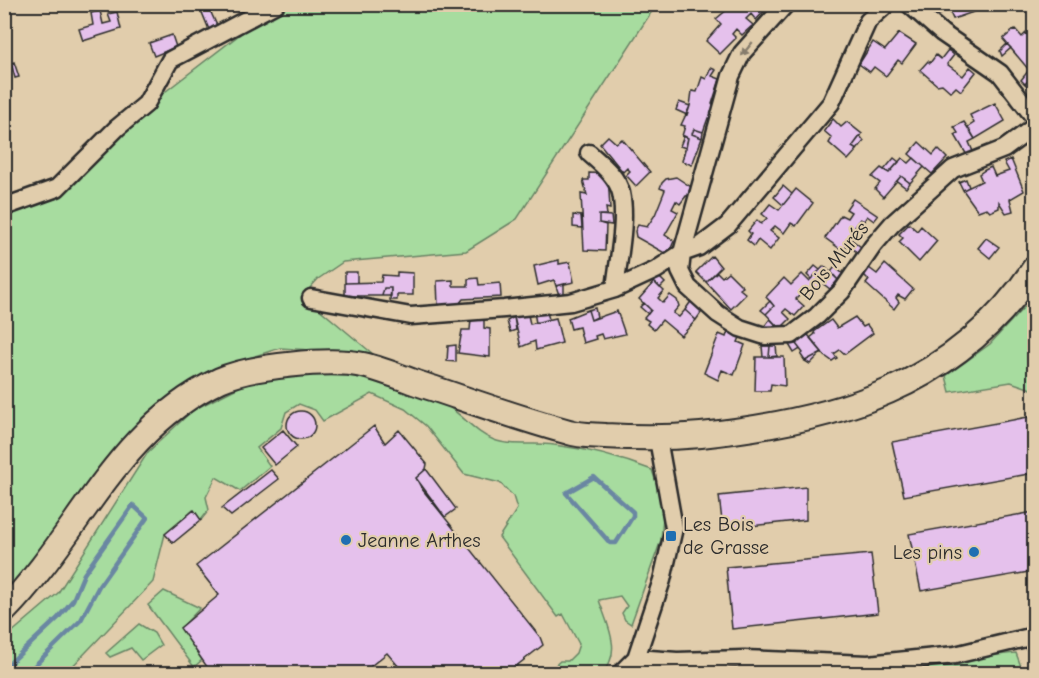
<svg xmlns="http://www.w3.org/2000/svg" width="1039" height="678" font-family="'Comic Neue',sans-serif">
<rect width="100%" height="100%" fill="#e1cdac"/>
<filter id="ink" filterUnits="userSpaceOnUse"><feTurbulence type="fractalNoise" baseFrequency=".0167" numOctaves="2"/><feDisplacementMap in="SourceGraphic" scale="12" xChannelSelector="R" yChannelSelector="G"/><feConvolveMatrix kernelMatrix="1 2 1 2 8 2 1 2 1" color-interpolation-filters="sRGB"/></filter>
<g filter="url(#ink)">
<path fill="#a7dc9f" stroke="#698465" stroke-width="1.5" d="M278,5h378l-139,214 -51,32 -123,11 -25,17 -10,11 9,17 56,47 -93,-6 -69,22 -56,39 -150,191v-385l68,-34 70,-65 18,-21z
M1024,307l10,3v49l-3,2 3,8v21l-23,-8 -61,10 -4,-16 44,-32z
M300,371c51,4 102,7 146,34 17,10 29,28 48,35 18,7 41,2 60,5 33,4 67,13 98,25l12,36 -3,34 -30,84 -6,-4 -3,-7 5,-7 -7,-10 -21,4c8,24 25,54 2,73h-54l13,-12h8l8,-8 3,-9 -16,-30 -5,3 -59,-80 18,-28 -4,-13 -13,-13 -36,-9 -38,-48 -21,-17 -33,-15 -49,27 -8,-11 -16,-6 -13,8 -5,16 -24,20 13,18 -30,25 -24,-14 -10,20 3,13 -8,10 -8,-10 -28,24 -12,48 -87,91h-61l-1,-34 54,-46 90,-141 45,-42 52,-26z
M164,591l36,17 -19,20 21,32 -8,7 -46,-62z
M139,624l15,9 7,12 -20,15 -10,-12 -21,9 -4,-4z
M1016,653l7,19 -104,2 9,-12z"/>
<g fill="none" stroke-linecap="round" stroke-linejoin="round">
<path stroke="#6b87a2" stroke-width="4.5" d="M594,477l39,35v4l-17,27h-6l-44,-50z
M17,674l-8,-10 49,-46 15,-18 11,-26 49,-69 14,13 -48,68 -18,34 -55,54"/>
</g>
<path fill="#e5c1ec" stroke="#2b2b2b" stroke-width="1.5" d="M734,4l4,3 3,-3 28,2 -13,14 -5,-6 -5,5 7,6 -11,10 -6,-6 -4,5 4,4 -16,16 -14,-13 15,-17 -5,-5z
M923,4h22l-3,2 3,6 -15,7z
M946,4h38l1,4 -32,11z
M208,6l10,22 -8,4 -9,-22z
M100,11l3,13 8,-2 -3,-8 9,-2 4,17 -38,12 -4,-12 14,-4 -2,-12z
M1015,29l7,8 4,-4 8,8v35l-9,8 -4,-4 8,-10 -26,-31z
M899,33l17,11 -14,19 -4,-3 -12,16 -12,-9 -4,5 -11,-8 14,-22 12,8z
M172,35l4,12 -22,9 -5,-13z
M1007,44l4,4 -9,8 -2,-5z
M948,50l6,5 -7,9 16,12 7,-9 6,5 -15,19 -5,-4 -5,5 -9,-8 -5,1 -17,-15 8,-9 2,2 6,-8 5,4z
M14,62l5,15 -4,1 -4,-15z
M711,68l5,2 -4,6 8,3 -8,25 3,1 -4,8 4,1 -2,6 -5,-2 -5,14 -9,-3 -2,5 10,4 -10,27 -10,-4 6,-23 -6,-2 3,-10 -4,-1 9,-19 2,-15 5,1 5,-15 4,2z
M1034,75v9l-4,4 -5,-4z
M679,102l11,4 -3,9 -11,-5z
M995,103l10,18 -30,18 -7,-12 6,-4 -4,-8z
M833,119l8,8 6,-5 15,12 -10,13 5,3 -9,10 -19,-17 3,-5 -8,-7z
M964,122l11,17 -6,3 5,12 -6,3 -13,-22 3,-2 -4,-6z
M694,129l9,3 -1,6 -10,-4z
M608,136l8,7 6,-4 28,33 -14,14 -10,-11 4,-4 -3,-3 -4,4 -23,-28z
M684,136l4,2 -2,10 -6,-2z
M860,136l4,5 -7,9 -5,-3z
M919,142l14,13 5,-6 9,9 -15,16 -23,-20z
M894,158l5,4 -10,11 -5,-3z
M902,158l7,5 5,-5 10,9 -14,16 -9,-7 -18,21 -8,-8 5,-6 -8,-6 9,-9 8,5z
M1011,159l13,32 -14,8 3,12 -7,2 -7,-11v6l-9,4 -4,-4 -8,3 -15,-21 19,-9 -3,-7 6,-4 6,-3 4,9 14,-5 -5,-9z
M589,173l19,1 2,35 -4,-1 1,7h-8v8l7,2 -1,26 -21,-1 -3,-56 6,1 -4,-15h6z
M901,176l9,7 -4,5 -9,-7z
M676,177l15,10 -2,4 3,4 -6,1 -6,8 -4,-3 -4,8 6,3 -13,23 9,6 -6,14 -32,-18 -1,-6 3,-6 9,2 8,-12 10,-25 -5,-2 2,-5 4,-4z
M966,179l3,8 -6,3 -4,-8z
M783,186l9,8 -9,11 -9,-8z
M796,189l17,14 -17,23 -5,-3 -7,10 -9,-7 -5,5 9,7 -9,12 -12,-10 -4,6 -7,-6 4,-6 -3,-3 9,-11 4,4 6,-6 -5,-4 8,-10 9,6z
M853,199l25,17 -4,5 -7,-5 -3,5 -4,-2 -5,7 3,3 -7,10 10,8 -4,5 -10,-7 -4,6 -18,-13 16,-23 6,3 4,-6 -5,-3z
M573,215l8,1 1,12 -9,-1z
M599,215l12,1 1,9 -13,-2z
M909,224l8,7 4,-5 16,15 -18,21 -20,-20 4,-4 -4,-4z
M986,238l13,9 -9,11 -12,-10z
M712,256l9,11 -15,15 -10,-10z
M559,260v4l11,-2 4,20 -18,4 -2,-6 -16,5 -4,-19z
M885,264l28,25 -8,10 -7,-4 -2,3 3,4 -5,7 -28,-25 3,-4 -6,-6 6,-6 8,6z
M815,266l5,4 -9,9 -4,-4z
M824,266l14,14 -8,9 -8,-6 -15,16 -6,-5 -5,5 8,7 -9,10 -9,-7 -3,3 7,7 -10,10 -14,-15 8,-8 -8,-9 18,-19 7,7 11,-11 7,7z
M835,267l8,7 -5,6 -7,-8z
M345,272h12v11h-12z
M397,272l16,1v22h-16v5h-7l1,-12h-7l-2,8h-37v-13l36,-1 1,-7 15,1z
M717,272l5,5 6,-5 15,15 -3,2 6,5 -15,15 -25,-27z
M659,277l6,6 -5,5 -6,-6z
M478,278l1,7 21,-2 1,14 -38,2 -4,5 1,5 -8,-4 -14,1 -1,-25 16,-1v6h15v-7z
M654,282l10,9 -6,7 5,5 7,-8 7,5 2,6 -6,7 6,4 6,-7 11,10 -15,16 -19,-16 -8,10 -7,-6 2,-3 -5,-3 7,-8 -12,-11z
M564,284v11h-5l-3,-9z
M384,288h7v8h-9z
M692,300l11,10 -7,10 -11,-10z
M770,301l4,5 -8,8 -5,-4z
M644,303l7,7 -3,4 -8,-7z
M595,308l2,9 -6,3 -3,-10z
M546,309l3,10 -13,4 -2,-11z
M588,310l3,10 26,-9 8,23 -22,5 -2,-5 -6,2 1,3 -13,4 -4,-16 -8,2 -3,-11z
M528,315l2,9 26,-6 6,25 -26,7 -1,-9 -14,6 -7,-30z
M514,317l2,13 -6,2 -3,-11z
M855,317l8,10 4,-2 6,8 -28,21 -5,-4 -6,4 3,4 -2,1 -3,2 -7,-5 -15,-18 5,-4 -1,-2 17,-12 6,8z
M471,319h13v9l6,1v28l-32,-4 4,-23h8z
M770,319l10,10 -8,6 -8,-8z
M729,328l13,5 -4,9 7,3 -11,30 -12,-5 -4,10 -14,-7 15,-39 7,3z
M804,330l18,22 -17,9 -4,-6 2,-2 -10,-13z
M793,340l7,9 -6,4 -6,-10z
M456,345v17l-9,-1 1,-15z
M762,346h8l-1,11h-6z
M770,346h6l1,10 -8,1z
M822,352l-12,12 -5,-3z
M756,357h28l1,29 -14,-2 -1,7h-15z
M287 425a14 14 0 1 1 28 0a14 14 0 1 1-28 0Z
M1034,416v57l-130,23 -12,-54z
M374,426l11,17 14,-13 28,34 -1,5 -10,9 6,11 118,148 3,8 -37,29h-116l9,-7 -12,-14 -16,13 5,8h-164l-32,-46 39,-33 -23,-29z
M283,430l14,17 -22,18 -14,-17z
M426,469l30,40 -11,8 -29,-39z
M271,470l8,9 -48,37 -9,-8z
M806,487v33l-83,9 -4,-33z
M194,510l7,10 -28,23 -8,-9z
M1034,512v59l-113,20 -12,-57z
M871,554l7,59 -146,16 -6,-62z
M1000,672h34v2h-34z"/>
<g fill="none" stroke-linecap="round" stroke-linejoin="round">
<g stroke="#2b2b2b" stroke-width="21">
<path id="street" d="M786,4l-44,49 -11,23 -49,177 -2,18 8,16 30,27 22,14 25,8 27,-1 25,-19 25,-25 31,-45 19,-22 61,-55 51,-20 30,-22
M909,4l33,29 58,40 34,44
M589,153c12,11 28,23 32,40 6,27 -3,68 -6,96
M4,207l53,-19 60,-60 29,-24 24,-44 106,-56
M311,298l100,18 93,-7 67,-7 44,-13 41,-19 26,-17 17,-6 29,-22 103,-122 37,-82 19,-17
M636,658l41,3 67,-2 124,5 87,-9 79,-19
M620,674l16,-16 26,-78 12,-52 -16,-89"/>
</g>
<g stroke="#2b2b2b" stroke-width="28">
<path id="secondary" d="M4,611c77,-78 112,-182 216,-231 31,-14 110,-22 143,-15 17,4 35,11 51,17 52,17 103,36 155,50 12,4 25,3 36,4 33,2 64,2 96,-1 134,-14 255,-48 333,-166"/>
</g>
<use href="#street" stroke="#e1cdac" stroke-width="16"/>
<use href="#secondary" stroke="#e1cdac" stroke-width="24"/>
</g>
<defs><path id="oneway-solid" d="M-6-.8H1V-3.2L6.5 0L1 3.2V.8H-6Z" transform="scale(1.5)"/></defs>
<use fill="#867c6c" href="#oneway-solid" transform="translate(747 49) rotate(129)"/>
</g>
<g fill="#1f6fb2" stroke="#e1cdac" stroke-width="2">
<rect x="665" y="530" width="12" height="12" rx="3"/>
<circle cx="346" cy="540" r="6"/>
<circle cx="974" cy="552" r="6"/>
</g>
<g text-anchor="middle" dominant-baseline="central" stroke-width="4.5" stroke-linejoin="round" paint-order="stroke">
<g font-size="20" fill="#2b2b2b" stroke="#e1cdac">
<text transform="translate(834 261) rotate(-50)">Bois Murés</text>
</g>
<g font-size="20" fill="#2b2b2b" stroke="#e1cdac" text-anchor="start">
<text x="683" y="524">Les Bois<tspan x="683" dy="23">de Grasse</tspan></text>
<text x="358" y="540">Jeanne Arthes</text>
<text x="962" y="552" text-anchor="end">Les pins</text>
</g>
</g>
<rect width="1039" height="678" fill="none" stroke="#e1cdac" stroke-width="24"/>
<rect x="12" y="12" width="1015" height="654" fill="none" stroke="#2b2b2b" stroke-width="2" filter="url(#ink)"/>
</svg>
